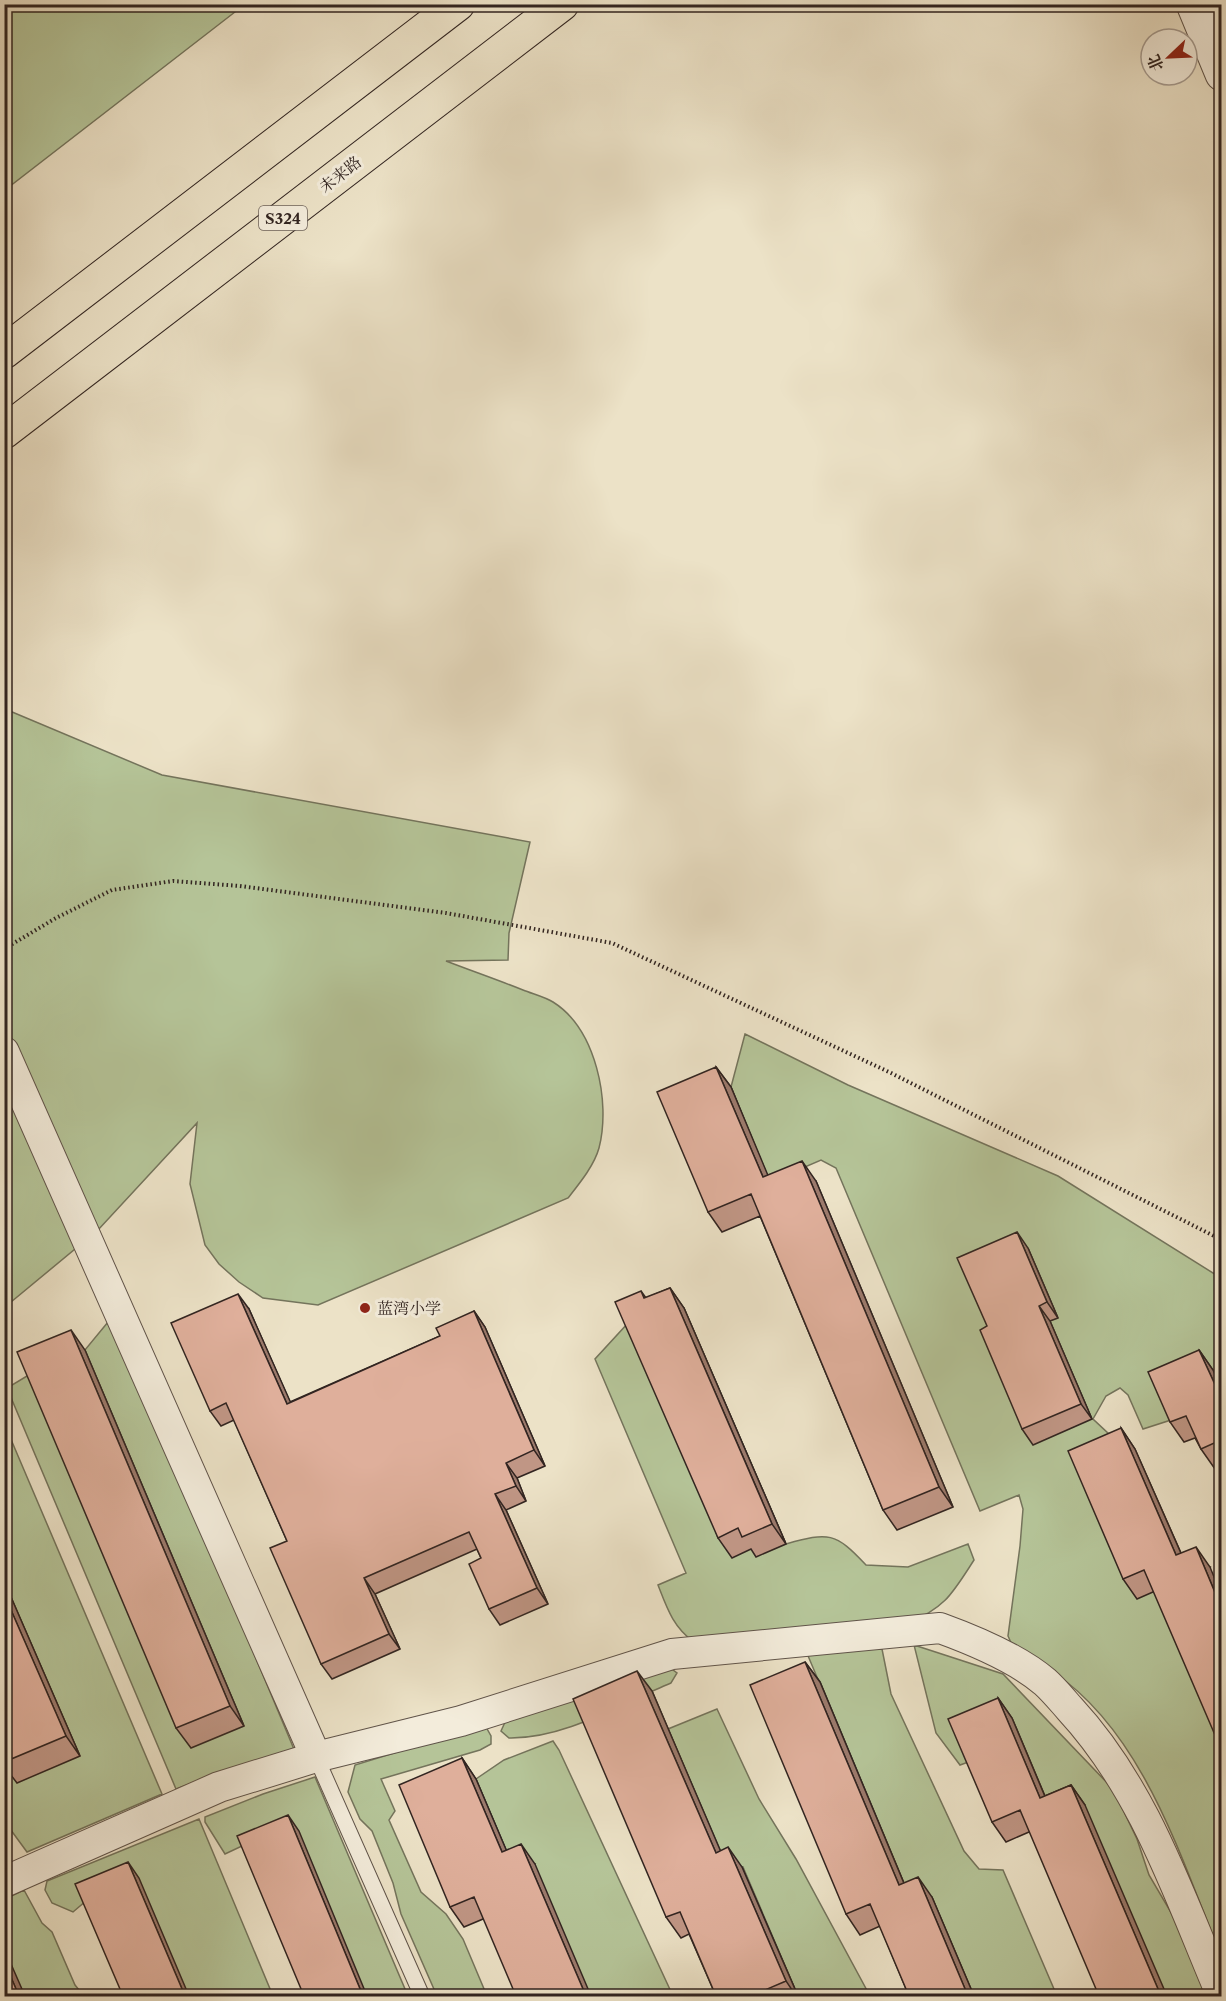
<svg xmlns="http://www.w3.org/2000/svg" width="1226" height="2001" font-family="'Libre Caslon Text','Noto Serif SC',serif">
<rect width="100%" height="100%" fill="#ece2c7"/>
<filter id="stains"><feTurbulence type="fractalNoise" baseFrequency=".00333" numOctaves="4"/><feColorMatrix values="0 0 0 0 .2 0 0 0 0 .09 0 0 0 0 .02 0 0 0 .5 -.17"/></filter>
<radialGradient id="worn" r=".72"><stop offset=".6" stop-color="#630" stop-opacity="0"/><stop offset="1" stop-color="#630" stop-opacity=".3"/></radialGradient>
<path fill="#b5c498" stroke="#74745c" stroke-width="1.5" d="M5,4h239v1l-239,185z
M5,709l157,66 368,67 -21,91 -1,27 -62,1c26,10 52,19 77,29 10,4 22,7 30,12 43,27 58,100 46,146 -5,18 -20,36 -31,50l-250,107 -55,-7 -24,-16 -20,-18 -14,-19 -15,-61 7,-61 -99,107 -93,77z
M745,1034l103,51 210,91 163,102v110l-8,-18 -39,49 -31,10 -15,-34 -8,-7 -14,8 -13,23 17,16 48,155 63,147v219c-40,-97 -77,-223 -168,-284 -11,-8 -25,-13 -37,-18l-8,-18 12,-90 3,-37 -4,-14 -39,16 -144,-343 -15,-8 -51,22 -39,-95z
M684,1308l102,236c43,-12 49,-12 80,21l42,2 60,-23 6,16c-22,34 -28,47 -67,64l-213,18c-21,-15 -27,-34 -36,-57l28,-12 -91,-214 34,-37z
M113,1316l183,438 -58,12 -62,23 -169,-401 25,-15 53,-23z
M4,1423l158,371 -135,58 -22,-30z
M914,1645l89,29 110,115 24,50 12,36 37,63 27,58h-46l-113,-178 -83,-57 -11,4 -24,-32z
M882,1649l9,45 73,157 15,18 24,1 54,126h-83l-61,-91 -107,-254z
M669,1667l8,6 -6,10c-51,21 -106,56 -162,55l-8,-7 5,-11z
M717,1709l42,90 37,60 74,137h-72l-55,-129 -13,6 -62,-144z
M486,1727l5,9v8l-11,6 -99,29 14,32 -6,9 32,72 25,22 17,25 24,57h-50l-36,-82 -8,-31 -21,-52 -12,-12 -12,-27 7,-27 117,-36z
M553,1741l6,9 114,246h-82l-75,-123 -40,-94 28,-19z
M315,1777l93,219h-100l-64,-151 -19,9 -20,-32v-5l58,-23z
M199,1819l74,177h-145l-42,-95 -13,11 -21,-9 -7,-13 2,-9z
M24,1890l18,33 10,9 23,53 9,11h-79v-97z"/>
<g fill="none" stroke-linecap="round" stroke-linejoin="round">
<g stroke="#60544a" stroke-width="17">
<path id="service" d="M316,1757l106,239"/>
</g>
<g stroke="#60544a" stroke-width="32">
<path id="minor" d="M4,1052l312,705
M4,1882l215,-95 97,-30 145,-36 211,-67 268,-26c33,12 78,31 105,54 9,8 17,18 25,27 75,81 109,187 152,287"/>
</g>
<g stroke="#60544a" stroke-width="35">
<path id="tertiary" d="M1193,4l29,70"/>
</g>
<g stroke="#322521" stroke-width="35">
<path id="primary" d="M4,352l454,-348
M4,432l558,-428"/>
</g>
<path stroke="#322521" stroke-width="4" stroke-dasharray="1.5 3" stroke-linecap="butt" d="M4,949l52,-31 56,-28 61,-9 67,5 206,27 166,30 277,129 333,168"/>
<use href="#service" stroke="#f3ecdb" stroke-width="15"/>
<use href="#minor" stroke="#f3ecdb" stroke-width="30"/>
<use href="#tertiary" stroke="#f3ecdb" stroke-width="33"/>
<use href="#primary" stroke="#ece2c7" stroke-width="33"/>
</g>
<path fill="#c09685" stroke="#322521" stroke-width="1.5" d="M716,1067l15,20 36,88 49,6 137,326 -56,23 -14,-20 -123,-294 -38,16 -14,-20z
M1028,1248l30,70 -8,3 42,98 -59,26 -11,-16z
M670,1288l14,20 102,236 -30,13 -5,-8 -19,9 -14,-20 -77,-247 5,7z
M249,1309l41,93 150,-66 34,-25 11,16 60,139 -28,12 9,23 -20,9 42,94 -48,21 -11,-16 -8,-51 -4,-9 -102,45 25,55 -68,30 -11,-15 -34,-123 -53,-121 -13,6 -11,-15z
M85,1350l159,376 -53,22 -15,-20z
M1199,1350l14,20 8,18v78l-6,3 -14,-20 -6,-11 -11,4 -14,-20z
M1121,1428l14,21 46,104 29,14 -73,32 -14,-20z
M4,1581l76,175 -63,27 -13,-17z
M805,1662l15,20 84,201 28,14 42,99h-65l-29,-70 -20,9 -14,-21z
M652,1691l68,160 22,16 56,129h-82l-27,-62 -8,4 -15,-21z
M998,1698l14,20 33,78 26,-11 14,20 -56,27 -23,10 -14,-20z
M462,1758l14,21 30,71 29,14 -52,55 -19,8 -14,-20z"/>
<path fill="#9c7a6c" stroke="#322521" stroke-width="1.5" d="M716,1067l15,20 46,110 -14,-20z
M802,1161l14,20 137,326 -14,-20z
M1017,1232l11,16 30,70 -11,-16z
M670,1288l14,20 102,236 -14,-20z
M238,1294l11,15 49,110 -11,-15z
M1039,1306l11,15 42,98 -11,-15z
M474,1311l11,16 60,139 -11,-16z
M71,1330l14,20 159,376 -14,-20z
M1199,1350l14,20 8,18v9l-3,-6z
M1121,1428l14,21 56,127 -15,-21z
M506,1463l11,15 9,23 -10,-15z
M495,1494l11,16 42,94 -11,-16z
M1196,1547l14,20 11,27v13z
M364,1578l11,16 25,55 -11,-15z
M4,1581l76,175 -14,-20 -62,-142z
M805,1662l15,20 93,223 -14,-20z
M637,1671l15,20 78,182 -14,-20z
M998,1698l14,20 42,100 -14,-20z
M462,1758l14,21 40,94 -14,-21z
M1071,1785l14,20 82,191h-6z
M288,1815l11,16 68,165h-4z
M521,1844l14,20 56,132h-5z
M728,1847l14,20 56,129h-2l-10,-15z
M128,1862l11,16 50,118h-4z
M918,1877l14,20 42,99h-6z
M4,1948l21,48h-6l-15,-35z"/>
<path fill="#dfaf9b" stroke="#322521" stroke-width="1.5" d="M716,1067l47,110 39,-16 137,326 -56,23 -132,-316 -43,18 -51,-120z
M1017,1232l30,70 -8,4 42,98 -59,25 -42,-99 7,-4 -30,-68z
M670,1288l102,236 -30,13 -4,-9 -20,10 -103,-236 26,-11 3,7z
M238,1294l49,110 153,-68 -4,-8 38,-17 60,139 -28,13 10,23 -21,8 42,94 -48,21 -20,-45 12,-6 -12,-26 -105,46 25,56 -68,30 -51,-116 17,-7 -61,-138 -16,8 -39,-88z
M71,1330l159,376 -54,22 -159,-376z
M1199,1350l19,41 3,-1v50l-20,9 -15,-33 -16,6 -22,-50z
M1121,1428l55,127 20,-8 25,60v142l-77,-179 -21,9 -55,-128z
M4,1594l62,142 -62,26z
M805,1662l94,223 19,-8 50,119h-59l-39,-92 -24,10 -96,-229z
M637,1671l79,182 12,-6 58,134 -35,15h-35l-36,-84 -14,5 -93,-218z
M998,1698l42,100 31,-13 90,211h-62l-79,-186 -28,12 -44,-103z
M462,1758l40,94 19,-8 65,152h-70l-42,-99 -24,10 -51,-122z
M288,1815l75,181h-59l-67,-160z
M128,1862l57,134h-62l-48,-112z
M4,1961l15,35h-15z"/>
<circle fill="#8f2418" stroke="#f3ecdb" stroke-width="2" cx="365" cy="1308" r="6"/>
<g text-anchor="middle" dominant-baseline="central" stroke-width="6" stroke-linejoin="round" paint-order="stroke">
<rect fill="#f3ecdb" stroke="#6c6159" stroke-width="1.5" x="259" y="206" width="48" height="24" rx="4.5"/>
<g font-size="15" font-weight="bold" fill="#322521">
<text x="283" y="218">S324</text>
</g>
<g font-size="16" fill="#322521" stroke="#f3ecdb">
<text transform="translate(340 174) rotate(-38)">未来路</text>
</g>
<g font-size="16" fill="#322521" stroke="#f3ecdb" text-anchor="start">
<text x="377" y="1308">蓝湾小学</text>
</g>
</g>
<rect width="1226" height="2001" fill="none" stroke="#ece2c7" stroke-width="24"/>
<rect x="6" y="6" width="1214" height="1989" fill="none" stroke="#322521" stroke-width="3"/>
<rect x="12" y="12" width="1202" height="1977" fill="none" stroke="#322521" stroke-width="1.5"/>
<g transform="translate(1169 57) rotate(247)"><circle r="28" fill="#f3ecdb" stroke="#a69c91" stroke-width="1.5"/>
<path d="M0-4.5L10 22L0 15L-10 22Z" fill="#8f2418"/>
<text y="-9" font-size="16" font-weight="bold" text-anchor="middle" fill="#322521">北</text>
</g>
<rect width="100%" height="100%" filter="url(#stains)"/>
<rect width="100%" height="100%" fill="url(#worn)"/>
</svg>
